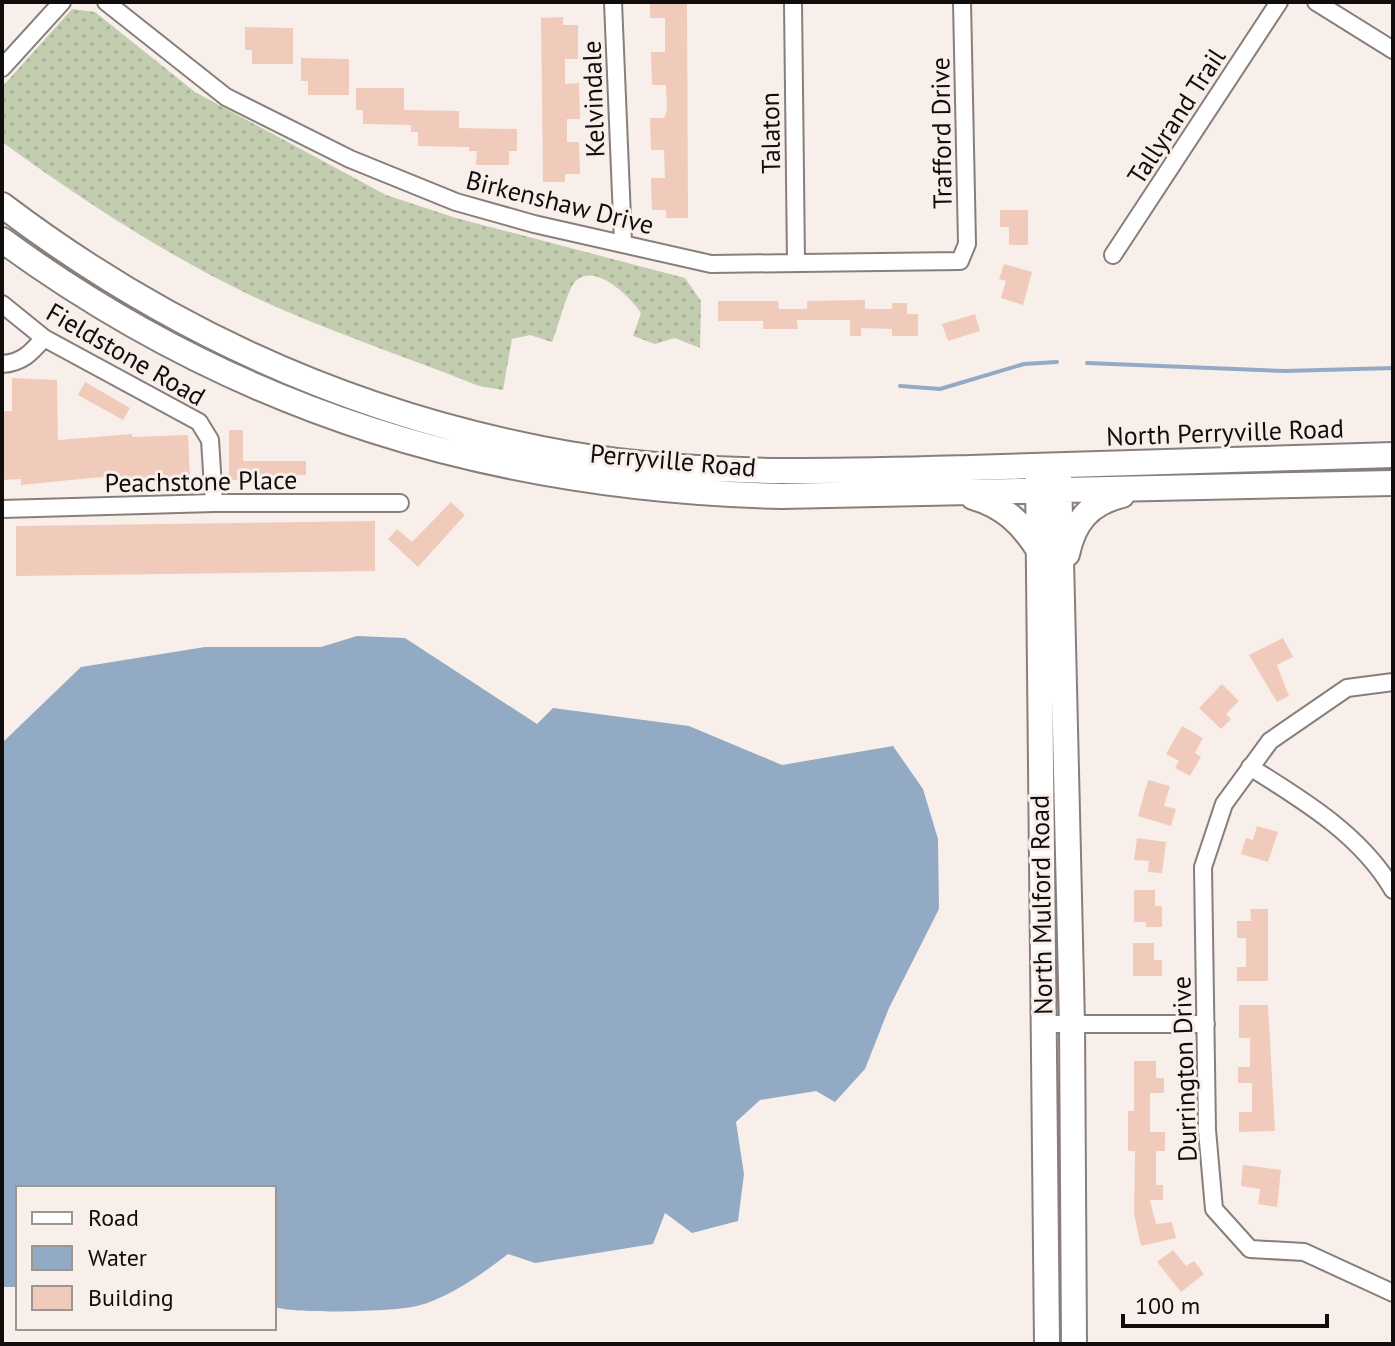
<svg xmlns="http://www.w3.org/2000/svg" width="1395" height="1346" font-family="'PT Sans',sans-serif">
<defs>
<pattern id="grass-dots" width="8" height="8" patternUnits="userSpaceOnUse" patternTransform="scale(2)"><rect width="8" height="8" fill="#c2cdb0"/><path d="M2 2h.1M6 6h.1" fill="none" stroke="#a6af96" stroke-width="1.8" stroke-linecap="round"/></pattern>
</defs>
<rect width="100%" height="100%" fill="#f9efea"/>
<path fill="url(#grass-dots)" d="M72,9l23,3 100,80 191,103 70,23 229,60 16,23 -1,47 -25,-10 -20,6 -22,-8 8,-23c-11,-17 -53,-58 -70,-25 -8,17 -12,36 -19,54l-22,-7 -18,4 -9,51 -24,-4c-75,-30 -154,-56 -227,-90 -89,-43 -170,-96 -250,-154v-55z"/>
<path fill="#93aac5" d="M357,636l48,2 132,86 16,-16 136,18 93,39 111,-19 30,43 15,50 1,70 -50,99 -24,61 -30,33 -19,-11 -56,9 -24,22 8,52 -6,47 -46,12 -27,-20 -12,31 -118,19 -27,-9c-26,20 -59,44 -91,52 -25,6 -120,8 -143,1v-119h-256v99h-16v-544l79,-76 124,-20h116z"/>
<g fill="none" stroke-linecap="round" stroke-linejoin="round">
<path stroke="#93aac5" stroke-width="4" d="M1087,363l198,8 108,-3
M900,386l40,3 84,-25 33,-2"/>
</g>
<path fill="#f0cbbb" d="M650,2h37l1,216h-22v-8h-14l-1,-32h14l-1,-28h-13l-1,-32h14l3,-8 -1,-25h-14l-1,-33h14v-34h-15z
M563,17v8h15v34h-13v25l14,-1 1,36h-13v23h12l1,32h-15v8h-22l-2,-164z
M245,27l48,1v36h-41v-14h-7z
M301,58l48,1v36h-41v-14h-7z
M356,88h48v22l55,1v17l58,1v22h-8v14h-33l1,-14h-8v-4l-51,-1v-14h-7v-7l-48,-1v-14h-7z
M1000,210h28v35h-19v-18h-9z
M1004,264l28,8 -9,33 -22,-7 5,-17 -7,-2z
M865,300v9h27v-6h15v11h11v22h-26v-7l-31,-1v8h-11v-16h-53l1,9h-35v-8h-45v-20h60l1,8h28v-8z
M975,314l5,17 -32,10 -6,-17z
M12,378l45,2 1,60 74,-6v3l56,-2 2,43 -89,-1 -80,8v-6l-19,1v-69h10z
M85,382l45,26 -7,12 -45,-25z
M229,430h14v31h63v14l-63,1v4h-14z
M451,502l14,13 -47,52 -30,-28 9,-10 15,13z
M375,521v50l-359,5v-50z
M1283,638l10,19 -16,8 12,31 -12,6 -28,-47z
M1222,684l17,17 -13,13 5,5 -10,10 -22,-21z
M1182,726l21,12 -8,15 6,4 -11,19 -15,-8 4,-7 -13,-7z
M1148,780l22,6 -6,20 12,3 -5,17 -33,-10z
M1257,826l21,6 -10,30 -27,-8 5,-16 7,2z
M1137,838l29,4 -4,31 -14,-1 1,-11 -15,-1z
M1134,890h21v16h7v21h-16v-5h-12z
M1250,909h18v72h-31v-14h9v-29h-9v-17h14z
M1133,943h21v17h8v16h-29z
M1239,1005h29l7,126 -36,1v-20h13v-29h-14v-16h12v-29h-11z
M1134,1061h22v17h8v15h-14v39h15v19h-9v34h7v15h-13l6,24 16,-2 4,16 -35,8 -7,-32 1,-63h-7v-40h6z
M1243,1165l38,5 -4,37 -19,-3 2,-15 -19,-3z
M1173,1250l13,16 8,-5 10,13 -23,18 -24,-30z"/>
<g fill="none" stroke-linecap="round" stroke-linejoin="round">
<g stroke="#887f7b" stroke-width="20">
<path id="street" d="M106,2l120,95 124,62 106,43 78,22 177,40 249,-3 7,-17 -5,-242
M613,2l10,240
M793,2l3,260
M1316,2l77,48
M2,68l60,-66
M1113,255l166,-253
M2,304l42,34 155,84 11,18 4,63
M2,364c20,-1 29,-11 42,-26
M2,509l212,-6h186
M1393,682l-46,6 -77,53 -46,63 -21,63 4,263 7,79 36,40 54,3 89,41
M1250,767c53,33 111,68 143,123
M1045,1024h161"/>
</g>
<g stroke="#887f7b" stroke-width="28">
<path id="secondary" d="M2,205c161,122 341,205 540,244 140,28 286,23 428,19 141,-4 282,-9 423,-13
M2,240c235,172 490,249 780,256l611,-13
M1059,475l13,549 2,320
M1038,476l9,868
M973,497c31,9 50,27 67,55
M1067,554c7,-33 23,-51 55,-59"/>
</g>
<use href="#street" stroke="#fff" stroke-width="16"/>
<use href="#secondary" stroke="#fff" stroke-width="24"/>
</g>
<g text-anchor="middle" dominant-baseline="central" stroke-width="6" stroke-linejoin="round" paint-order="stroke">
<g font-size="26" fill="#100d0c" stroke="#f9efea">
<text transform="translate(593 99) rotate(-92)">Kelvindale</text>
<text transform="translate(1176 116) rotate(-57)">Tallyrand Trail</text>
<text transform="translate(770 133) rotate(-91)">Talaton</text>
<text transform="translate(941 133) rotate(-91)">Trafford Drive</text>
<text transform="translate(560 202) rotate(14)">Birkenshaw Drive</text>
<text transform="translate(126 354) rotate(30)">Fieldstone Road</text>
<text transform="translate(1225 432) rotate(-2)">North Perryville Road</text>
<text transform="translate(673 460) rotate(5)">Perryville Road</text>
<text transform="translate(201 481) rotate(-1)">Peachstone Place</text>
<text transform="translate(1041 905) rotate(-91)">North Mulford Road</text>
<text transform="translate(1184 1069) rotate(-92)">Durrington Drive</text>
</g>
</g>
<rect width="1395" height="1346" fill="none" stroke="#100d0c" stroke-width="8"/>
<rect x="16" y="1186" width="260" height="144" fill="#f9efea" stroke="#9c9591" stroke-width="2"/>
<rect x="32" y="1212" width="40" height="12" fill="#ffffff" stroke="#9c9591" stroke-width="2"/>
<text x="88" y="1226" font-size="24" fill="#100d0c">Road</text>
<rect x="32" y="1246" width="40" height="24" fill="#93aac5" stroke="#9c9591" stroke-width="2"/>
<text x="88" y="1266" font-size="24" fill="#100d0c">Water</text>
<rect x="32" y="1286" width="40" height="24" fill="#f0cbbb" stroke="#9c9591" stroke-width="2"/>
<text x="88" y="1306" font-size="24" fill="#100d0c">Building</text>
<path d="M1123 1314v12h204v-12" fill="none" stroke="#100d0c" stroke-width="4"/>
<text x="1135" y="1314" font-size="24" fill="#100d0c" stroke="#f9efea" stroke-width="6" paint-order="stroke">100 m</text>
</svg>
